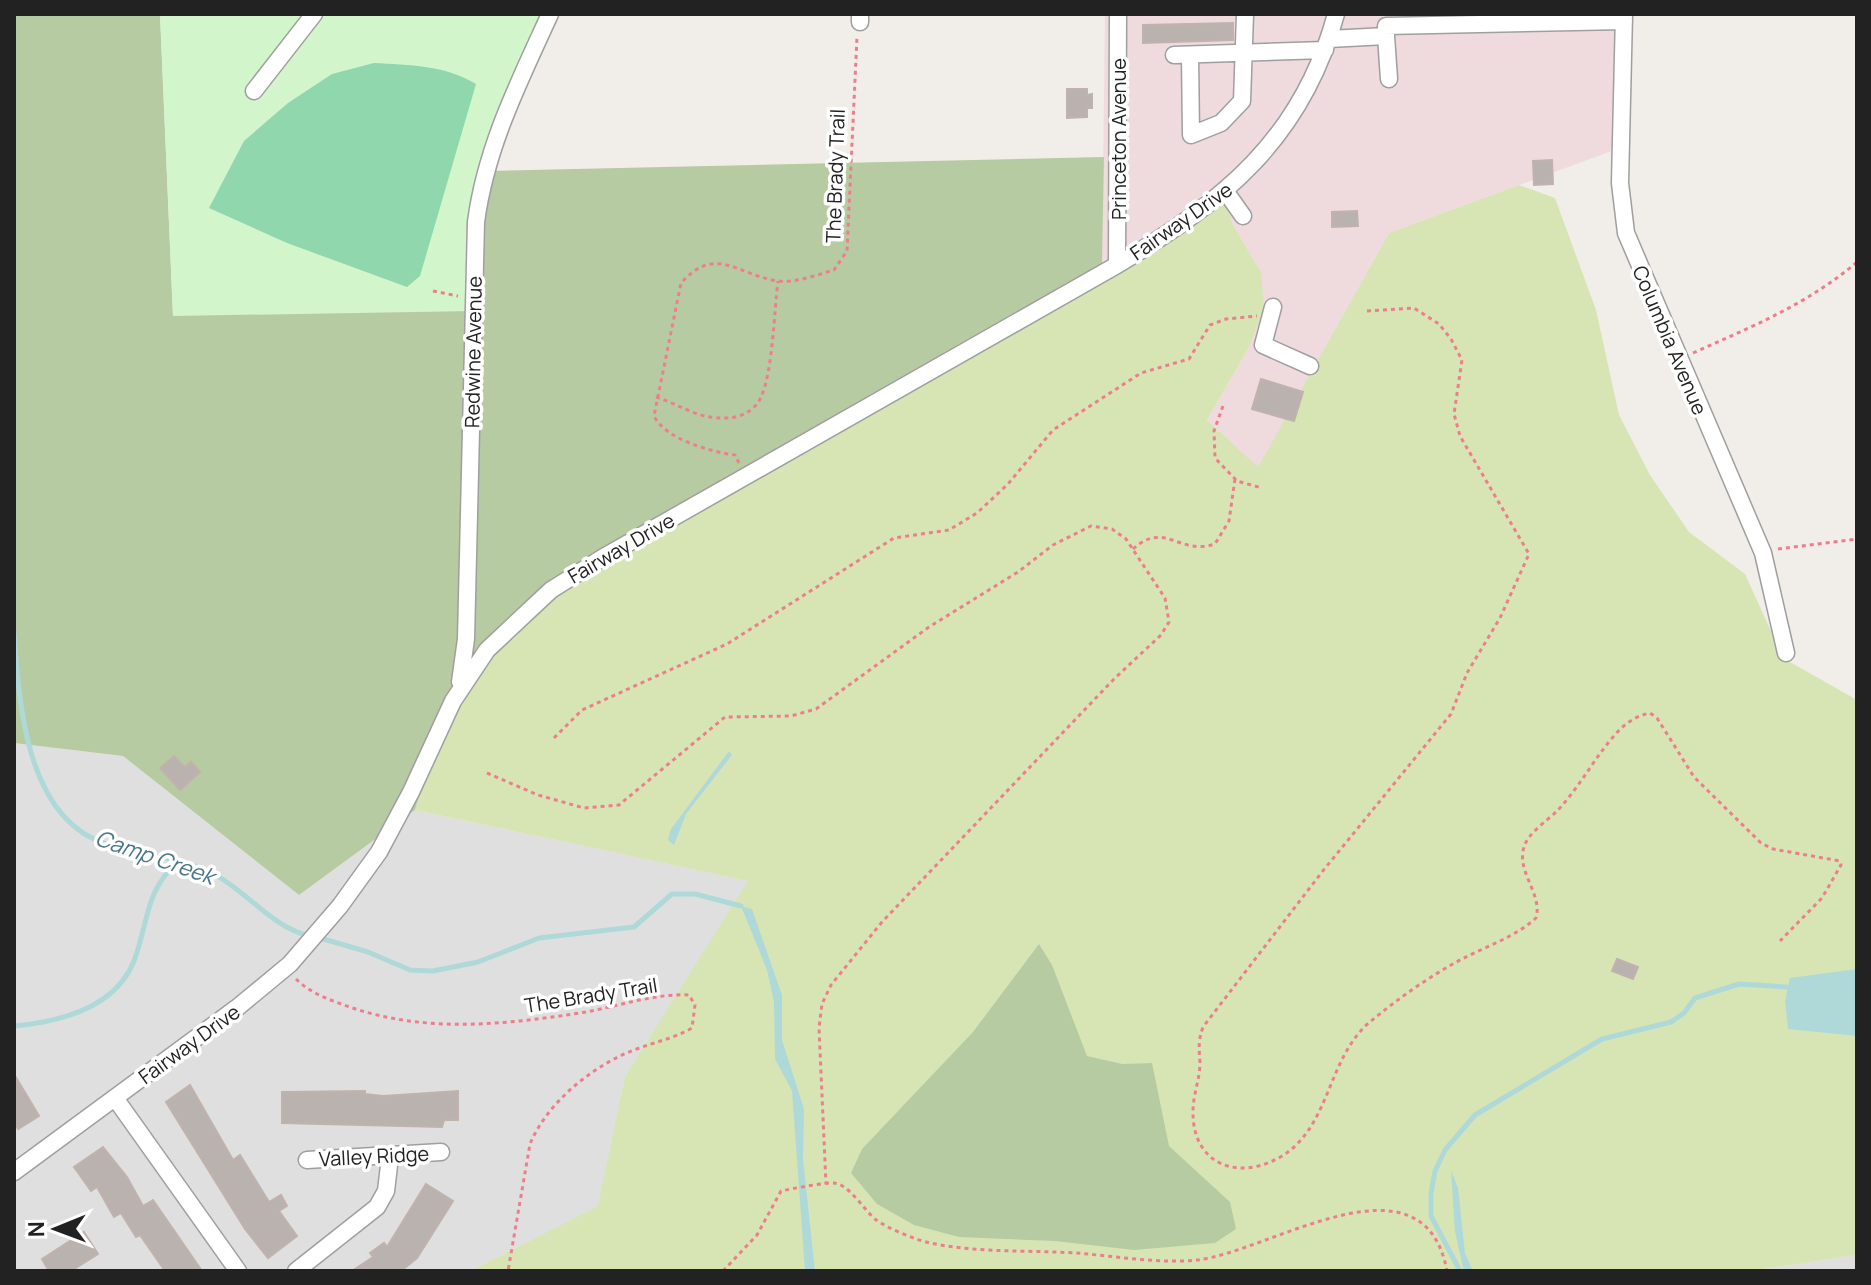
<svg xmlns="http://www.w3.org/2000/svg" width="1871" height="1285" font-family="Manrope,sans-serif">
<rect width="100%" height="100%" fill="#f1ede9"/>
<path fill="#dfdfdf" d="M14,743l109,13 176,139 116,-85 334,71 -124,195 -26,130 -129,65h-456z
M1857,1255v16h-106z"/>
<path fill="#efdbde" d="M1105,14h515v134l-231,85 -131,235 -51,-48 42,-73 12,-75 -28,-47 -9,-28 -122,67z"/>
<path fill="#d7e5b5" d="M1519,185l36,13 41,112 23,105 31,60 39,57 56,42 38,84 74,42v555l-106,16h-1281l128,-65 27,-130 123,-195 -333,-71 14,-48 7,-45 116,-139 190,-100 360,-214 122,-68 9,29 28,47 3,36 -15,39 -42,73 51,47 131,-234z"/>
<path fill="#b7cba3" d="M14,14h146l13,302 315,-145 616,-14 -2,107 -360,214 -190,100 -116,139 -7,45 -14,48 -116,85 -176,-139 -109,-13z
M1039,944l13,21 35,91 35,8 30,-1 17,83 61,56 6,27 -21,14 -81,7 -79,-9 -96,-4 -45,-12 -37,-21 -26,-31 11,-24 111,-117z"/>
<path fill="#d2f5cc" d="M160,14h386l-58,157 -15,140 -300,5z"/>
<path fill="#90d7ad" d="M374,63c35,2 71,2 102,21l-56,192 -13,11 -120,-44 -78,-35 35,-67 44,-38 44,-29z"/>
<path fill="#afd9d9" d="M729,751l3,4 -46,59 -12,31 -6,-5 3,-11z
M741,906l11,3 30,86v45l22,69 -1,50 12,112h-10l-13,-180 -17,-32 -1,-57 -7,-32z
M1857,969v67l-69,-7 -3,-28 5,-23z
M1451,1170l7,18 7,65 8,18h-9l-9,-39z"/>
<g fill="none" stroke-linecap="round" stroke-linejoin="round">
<path stroke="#afd9d9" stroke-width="5" d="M14,633c5,71 12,185 92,211 35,11 73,13 106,29 34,17 60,55 98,63
M320,938l48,14 42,18 23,1 45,-9 61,-24 95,-11 38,-33h23l46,12
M14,1026c44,-4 101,-17 120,-65 15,-40 10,-68 44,-100
M1460,1271l-29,-55v-23l4,-22 10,-21 30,-35 127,-76 69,-17 13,-9 11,-15 44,-14 48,3"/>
</g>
<path fill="#bab2af" stroke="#c1b2ad" stroke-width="2" d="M1233,23v17l-90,3v-18z
M1067,89h20v6l5,-1v14h-5v9l-20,1z
M1552,160l1,24 -19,1 -1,-24z
M1357,211l1,15 -26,1v-15z
M1261,379l42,13 -9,29 -42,-12z
M174,756l11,11 6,-5 9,10 -20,18 -20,-22z
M1617,959l21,8 -5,12 -21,-8z
M14,1074l25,42 -21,13 -4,-7z
M190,1085l43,75 7,-5 29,47 12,-7 6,11 -8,5 18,25 -29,22 -23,-29 -79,-127z
M365,1091v3l18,2 75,-5v29h-14l-2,7 -160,-4v-31z
M103,1147l24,30 16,29 10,-6 49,71h-37l-25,-36 -4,2 -15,-24 -7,4 -17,-30 -6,4 -17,-24z
M426,1184l27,17 -36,57 -16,13h-49l21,-14 -3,-4 14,-10 3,4z
M84,1232l14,22 -27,17h-22l-7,-12z"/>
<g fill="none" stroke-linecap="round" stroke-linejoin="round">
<g stroke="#9f9f9f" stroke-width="19">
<path id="minor" d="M860,14v8
M1624,14l-4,169 6,50 137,320 23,100
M1386,36l3,43
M1329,39l57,-3v-10l238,-5
M1174,55l151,-5
M1190,55l1,80 30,-12 21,-22 3,-87
M254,91l60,-77
M1226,192l17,24
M1117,265l1,-251
M1273,307l-10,38 47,21
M460,682l6,-43 10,-417c10,-75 43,-140 74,-208
M115,1098l123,173
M307,1160l134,-8
M14,1172l224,-165 52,-43 50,-58 39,-54 32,-60 42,-91 34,-51 64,-60 51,-32 515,-293c107,-64 185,-126 219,-251
M296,1271l81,-64 9,-16 4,-34"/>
</g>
<path stroke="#ec7f8b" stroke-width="3" stroke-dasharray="4 4" stroke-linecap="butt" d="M433,291l25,5
M1367,311l47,-3 25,16 12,15 11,21 -8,54 6,22 69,118 -29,64 -33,55 -16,41 -129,158 -119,155c-5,14 -4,21 -3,35 0,17 -7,33 -7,49 -1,54 46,71 89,45 49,-30 45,-99 89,-135 28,-23 59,-45 91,-62 25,-13 53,-22 74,-41 7,-24 -20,-46 -12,-71 4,-14 23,-26 33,-36 22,-23 36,-51 57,-75 9,-11 21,-20 36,-23l7,5 37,59 67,66 12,6 67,12 1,4 -19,33 -42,43
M1693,353c58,-26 115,-49 164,-91
M656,397c22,7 41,21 64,21 17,1 34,-5 41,-21 12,-26 13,-86 17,-116
M1223,406l-9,25 1,27 22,23 25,7
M739,463l-4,-8c-24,-3 -70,-16 -81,-39l27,-133c35,-39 56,-8 97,-2 19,2 38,-6 56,-11l13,-19 10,-214
M1133,549c32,-29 46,7 82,-5l14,-23 6,-42
M1778,549l79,-10
M554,738l28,-28 145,-66 167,-106 55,-8 28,-17 31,-29 45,-54 88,-57 48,-14 21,-34 16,-6 31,-3
M487,773l51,22 46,13 35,-3 106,-88 66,-1 25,-7 113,-82 89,-55 35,-27 38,-19 21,3 14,10 39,59 4,24 -8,13 -47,44 -232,243 -51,63 -9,19 -3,24 7,156
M296,979c13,13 31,20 48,26 79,29 160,20 242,7 33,-6 70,-19 103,-17l6,10 -3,23c-19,11 -38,14 -58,22 -42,16 -87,53 -104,94l-22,127
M723,1271l34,-36 24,-44c9,-2 46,-9 53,-8 16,2 29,26 41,36 13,10 39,20 55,24 48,10 97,7 146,10 39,3 82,11 121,7 73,-8 226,-114 250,11"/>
<use href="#minor" stroke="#fff" stroke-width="16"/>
</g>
<g text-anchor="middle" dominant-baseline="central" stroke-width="7" stroke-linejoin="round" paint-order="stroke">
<g font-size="20" fill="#222" stroke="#fff">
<text transform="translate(1118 139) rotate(-90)">Princeton Avenue</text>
<text transform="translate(835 176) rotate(-88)">The Brady Trail</text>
<text transform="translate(1181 221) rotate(-35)">Fairway Drive</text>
<text transform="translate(1670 340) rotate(67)">Columbia Avenue</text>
<text transform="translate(473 352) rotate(-89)">Redwine Avenue</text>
<text transform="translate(621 548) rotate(-30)">Fairway Drive</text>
<text transform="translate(591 995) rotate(-9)">The Brady Trail</text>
<text transform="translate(189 1044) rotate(-36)">Fairway Drive</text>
<text transform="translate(374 1156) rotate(-3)">Valley Ridge</text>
</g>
<g font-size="22" font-style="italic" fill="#49778a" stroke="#fff">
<text transform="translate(155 857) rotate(19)">Camp Creek</text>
</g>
</g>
<rect width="1871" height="1285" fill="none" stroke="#222222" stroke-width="32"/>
<g transform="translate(56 1229) rotate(269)" stroke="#ffffff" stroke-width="6" paint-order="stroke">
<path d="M0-6L14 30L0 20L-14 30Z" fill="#222222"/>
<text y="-12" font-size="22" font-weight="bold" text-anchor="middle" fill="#222222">N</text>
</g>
</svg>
